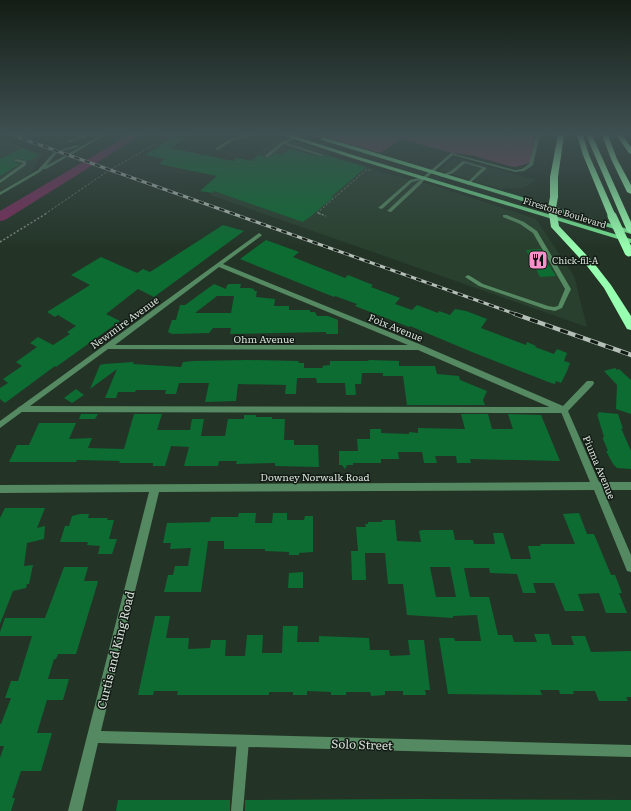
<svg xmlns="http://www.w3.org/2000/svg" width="631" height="811" font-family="Literata,serif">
<rect width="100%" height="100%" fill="#233427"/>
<path fill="#29402e" d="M32,135h68l-36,10z
M0,138l42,17 -11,18 -31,18z
M284,139l39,12 8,5 72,22 29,7 104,34 38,57 13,51 -377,-132 60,-52z
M455,157l42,12 39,11 -12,8 -24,1 -61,-19z"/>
<path fill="#784360" d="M319,135h216l-5,28 -15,4 -6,-1 -38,-11 -19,-2 -51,-14 -21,14z"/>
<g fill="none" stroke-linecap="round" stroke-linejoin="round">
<path fill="#7b2c5c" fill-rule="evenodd" d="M129,135h12l-136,85 -5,1v-10z"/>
</g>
<path fill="#0c6c32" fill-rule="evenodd" d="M176,135h14l-19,13 62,13 3,-3 16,3 7,-6 9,3 7,-5 6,1 9,-5 31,8 4,-2 41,12 -35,30h3l-15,12h1l-17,13 -89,-31 -2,2 -12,-2 17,-15 -58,-12 6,-5 -20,-4z
M22,148l17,7 -11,6 -2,-1 -12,-2v4l6,2 -20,12v-17z
M223,225l21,6 -90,66 -16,-8 -32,25 14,7 -64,46 -1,-1 -50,37 -5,-4v-11l8,-5 -5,-4 19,-13 -6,-4 21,-15 -7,-4 8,-6 15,8 17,-11 -3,-2 9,-6 -18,-11 -3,2 -8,-5 43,-27 -19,-10 30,-18 36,16 6,-4 7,3z
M266,240l33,12 -6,5 52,21 3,-3 25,10 -2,2 29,11 -5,6 17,6 5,-5 21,8 1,-2 11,4 5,-6 11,2 21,8 -6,9 45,17 1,-3 9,4 -1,1 19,7 3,-5 10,4 -3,8 6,2 -3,8 -6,12 -5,-2 -1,3 -4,-1 -79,-31 -62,-26 -1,1 -54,-21 2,-2 -22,-8 -1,1 -94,-38z
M541,249l8,16 7,11 -16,1 -14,-27z
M214,284l12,5 1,-4 2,-1h12l-1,4h10l4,1v2h3l-1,6 19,2 -1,7h15v4h21v2h5l2,4h11l10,4v14h-12v-2l-96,2 1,-6h-18l-4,5 -37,1 -4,-2 4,-12h4l4,-15h5zM217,296h17l-3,17h-36z
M248,360l50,1 1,2h5v5h19l-1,-2 8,-1v-4h37l3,-1 29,1v5h36l2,8 22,2 1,4 27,11 -4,9 2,5h-78l-4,-29h-20v-3h-21l-1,11h-6l1,11h-10l-1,-12h-28l-1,-5h-19l-1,16h-11l1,-9 -48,-1 -2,17 -31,1 4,-19h-30l-3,11h-11l1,-4h-30l-1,2h-17l-2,6h-11l12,-29 -27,20 10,-24 4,-1 30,-2 -1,2 48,3 2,-5 10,-1z
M615,368l2,2 2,-1 12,11v34l-15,-5 1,-24 -13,-14z
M76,389l8,6 -12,8 -8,-5z
M598,412l20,2 5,15 -2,-1 10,23v18l-14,-1 -4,-4 -7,-13h2l-5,-12v-2h1l-7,-23h2z
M81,414h17l-3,5h-16z
M134,414h28l-5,16h33l2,-11h12l-3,17h24l3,-17h16v-4h12v2h16v2h13l-1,21h10v5h24l1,22 -44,-1v-3l-39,1 1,-3h-18l-1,5h-34l5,-19 -18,-1 -6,20h-12v-3h-34l1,-2 -43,-1 -1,2h-67l8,-17h12l10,-22h37l-7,16 23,-1 -4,10 36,1z
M461,414h27l4,15h21l-5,-15 33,1 19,46 -90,-2 1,4h-14l-1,-7h-21l2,7h-13l-2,-11h-24l1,7h-18v4h-28v2h-6l-2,4 -3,-4h-3v-14h19l-1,-12h13v-10h11v4l28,1v-2l9,1v-5l47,1z
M5,508h40l-8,20 8,-2 -1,13 -17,4 -3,23 9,-1 -4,19h-2l-1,4 -13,3 -13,33v-106z
M239,513h17l-1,10h17l1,-10h14v7h17l1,-4h8v36l-14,1v2h-10v-3l-24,-1v-2h-41v-8h-16l-7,51h-37l4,-17h5l2,-9h13l3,-18 -21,1 1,-6h-8l4,-20 43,-1 1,-5h27z
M579,513l8,21h7l17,41h4l7,18h-3l8,20h-21l-7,-20 -21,1 6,17h-19l-11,-28h-21l3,10h-13l-6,-19 -27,-1 -1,-5h-25l6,29h19l9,38h14l2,7h23l-3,-8h15l3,11h22l-3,-9h14l6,16 40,-1v46h-5l2,4h-29l-4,-10h-22l1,3h-14l-1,-4h-19l2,5 -94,-1 -9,-56h15l1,3h26l-4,-26 -24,1v2l-46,-3 -4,-31h-15l-3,-31h-20l1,27h-14l-1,-29h7l-2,-24h10l-1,-3h3v-2h14v-2h13l2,21 24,1 -2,-11 3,-1h31l2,10h18l1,4h21l-2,-11h10l8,26h20l-3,-13h13l-1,-2h35l-12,-30zM430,567h20l6,30h-20z
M80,514h9l-1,4h20l-1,2h7l-5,19h8l-5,15h-14l2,-8 -13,-1 1,-3h-28l5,-16h4l3,-10z
M64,567h24l-4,14h14l-1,4 -21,69h-18l-2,5h-2l-6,20h21l-6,21h-16l-10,33h15l-11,38h-20l-9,27h3l-4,13h-11v-53l4,-12h-4v-22h1l10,-26h-6l6,-17h7l14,-45h-32v-4l5,-14h40z
M303,572v16h-15l1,-15z
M155,616h15l-4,22h23l-1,11 22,-1 1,-8h15l-1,16h20l2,-21h16l-1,18h20l1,-27h15l-1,16h22v-6l50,2 1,12h19l1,6 20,-1 -2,-15h16l6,50h-5l1,5h-23v-4h-18v4l-14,1 -1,-4h-24v3h-15v-3l-24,-1v4h-14v-3h-24v3h-92l1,-4h-24l-1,4h-15z
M418,799l213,1v11h-386v-11z
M118,800h112v11h-114z"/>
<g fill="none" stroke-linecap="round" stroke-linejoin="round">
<path stroke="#78867b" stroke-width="1" stroke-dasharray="2 2" stroke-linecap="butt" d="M166,137l6,-2
M45,214l63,-43 51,-29 8,-7
M321,214l-4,-1 49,-43h5"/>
<path stroke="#78867b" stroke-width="1.5" stroke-dasharray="2 2" stroke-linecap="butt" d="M318,213l8,3
M0,242l47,-29"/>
<path fill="#558961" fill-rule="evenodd" d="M86,135h4l-19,7 -3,-1z
M101,135h4l-34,20 -3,-1z
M250,135h5l-23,6 -14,9 -3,-1 15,-10z
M320,135h4l-7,3 -2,-1z
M536,135h4l-7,30 -9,6 -9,1 -62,-17 -28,24 -4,5 -30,28 -4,-1 33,-31 -8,2 -30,27 -4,-1 32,-28 13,-3 28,-24 64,17 7,-1 7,-5z
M295,136h1v2l-9,5 37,12 -3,1 -37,-12 -16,13h-2v-2l16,-13z
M77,145l2,1 -1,1 -15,4 -2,-1z
M54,152l3,1 -11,13 18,-10 3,1 -21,12h-3l-3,3 -40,23v-3l38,-22z
M15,159l11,2v4l-26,18v-3l22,-16 1,-1 -8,-2z
M463,161l24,7 -19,17 -2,-1 16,-16 -17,-5 -12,10 -11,4 -2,-1 11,-5z
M503,215h4l17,7 13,9 34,58 -9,19 -7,3 -10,-2 -66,-23 -14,-9 3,-2 2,1 13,8 65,22 6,1 4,-1 7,-17 -32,-56 -13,-9 -17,-7z
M21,406l543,1 2,1 2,2 -2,2 -2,1 -543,-1 -2,-1 -2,-2 2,-2z
M243,735l4,2 2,4 -6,70h-12l6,-70 2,-4z"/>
<path fill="#558961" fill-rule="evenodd" d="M259,233l3,2 -1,1 -38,28 201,82 139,60 24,-25h6l1,2 -1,2 -25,26 31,71h32v8h-28l28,65v17l-4,-1 -33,-81 -435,2 -58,239 530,14v12l-533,-14 -16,68h-14l81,-319 -149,1v-8l590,-3 -29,-70 -143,-62 -310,-1 -108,79v-7zM219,267l189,78h-293z"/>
<path fill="#72e28f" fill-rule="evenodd" d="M285,135h6l65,21 275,83v4l-279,-85 -67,-22z
M323,137l308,93v4l-310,-94 -1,-1z"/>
<path fill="#97ffb0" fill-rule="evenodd" d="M558,135h6l-6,42v20l-2,11 3,18 34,36 18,23 20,31v14l-4,-1 -23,-41 -17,-22 -36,-39 -3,-19 2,-11v-20z
M577,135h6l6,20 27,61 -1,2h-3l-4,-2 -25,-61z
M586,135h6l39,87v11l-4,-2z
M602,135h6l9,24 14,26v9l-4,-2 -16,-33z
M616,135h6l9,12v7l-2,-1z"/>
<g stroke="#b4c0b7" stroke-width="3">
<path id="rail-far1" d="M12,135l506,180"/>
</g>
<g stroke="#b4c0b7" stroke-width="4.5">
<path id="rail" d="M515,314l116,41"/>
</g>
<use href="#rail-far1" stroke="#121a14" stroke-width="2" stroke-dasharray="5.5" stroke-linecap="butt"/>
<use href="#rail" stroke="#121a14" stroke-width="3" stroke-dasharray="8" stroke-linecap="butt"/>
<path stroke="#97ffb0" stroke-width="9" d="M612,216l17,36"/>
</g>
<linearGradient id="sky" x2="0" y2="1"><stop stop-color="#131d15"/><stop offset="0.54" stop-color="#3f5052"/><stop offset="1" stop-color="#3f5052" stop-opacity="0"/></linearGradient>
<rect width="631" height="248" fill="url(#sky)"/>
<defs>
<g id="restaurant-square" transform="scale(1)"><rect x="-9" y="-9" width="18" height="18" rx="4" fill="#f890ca" stroke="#121a14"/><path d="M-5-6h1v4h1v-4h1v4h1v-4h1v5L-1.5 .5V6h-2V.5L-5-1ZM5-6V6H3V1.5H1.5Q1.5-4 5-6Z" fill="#111"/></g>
</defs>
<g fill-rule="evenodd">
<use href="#restaurant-square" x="538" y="260"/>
</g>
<g text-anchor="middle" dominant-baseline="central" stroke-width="3" stroke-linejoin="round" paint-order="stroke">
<g font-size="9" fill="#d6e0d8" stroke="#121a14">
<text transform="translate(565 212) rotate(17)">Firestone Boulevard</text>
</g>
<g font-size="9" fill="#d6e0d8" stroke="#121a14" text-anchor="start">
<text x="552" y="260">Chick-fil-A</text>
</g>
<g font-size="10" fill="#d6e0d8" stroke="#121a14">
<text transform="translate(124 322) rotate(-36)">Newmire Avenue</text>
<text transform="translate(396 327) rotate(22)">Foix Avenue</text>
<text x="264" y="338">Ohm Avenue</text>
<text transform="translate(600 467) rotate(67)">Piuma Avenue</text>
<text x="315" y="476">Downey Norwalk Road</text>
</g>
<g font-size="12" fill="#d6e0d8" stroke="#121a14">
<text transform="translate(115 650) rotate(-76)">Curtis and King Road</text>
<text transform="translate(362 744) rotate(2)">Solo Street</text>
</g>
</g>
</svg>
